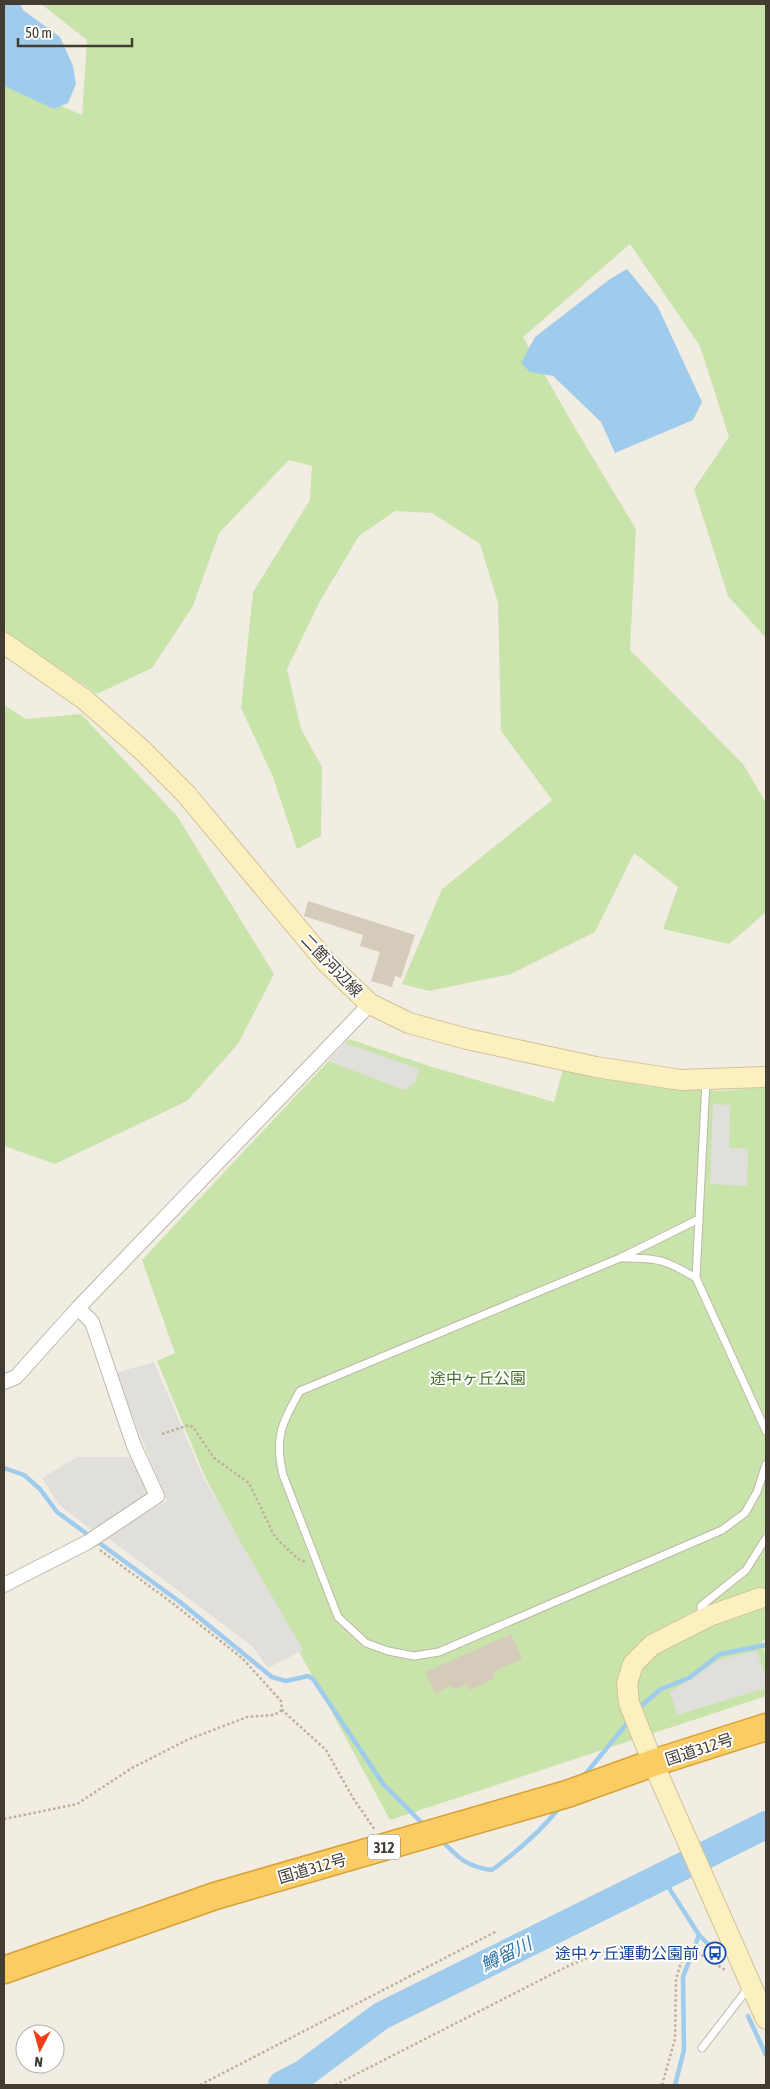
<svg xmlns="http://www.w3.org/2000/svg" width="770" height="2089" font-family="'Asap Condensed','Noto Sans JP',sans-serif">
<rect width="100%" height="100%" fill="#f1ede2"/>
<path fill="#c9e4ab" d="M41,4h725v634l-38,-42 -34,-107 35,-52 -29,-91 -70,-102 -107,93 52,91 61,101 -6,121 113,114 23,39v109l-37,32 -66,-15 15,-42 -44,-34 -39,79 -84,42 -82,17 -27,-7 40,-95 110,-89 -51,-69 -3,-128 -18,-59 -48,-31 -37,-2 -36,25 -39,65 -33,68 14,60 21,38 -1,69 -24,13 -24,-72 -32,-69 12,-116 57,-92 2,-34 -23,-6 -70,73 -26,73 -41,62 -55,26 -92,-63 -1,2v-552l78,34 5,-75z
M4,705l22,14 55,-5 96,102 97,158 -36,70 -51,57 -132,63 -51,-18z
M349,1039l83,28 122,35 9,-33 88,18 71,4 44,-4v552l-4,2 4,18v37l-376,124 -184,-341 -49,-118 18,-8 -33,-93z"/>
<path fill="#e1dfdb" d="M345,1043l74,26 -4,14 -11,7 -76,-29z
M713,1104l17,1 -1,43 19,1 -1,37 -37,-2z
M154,1362l50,117 99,171 -35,18 -15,-21 -146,-110 60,-36 -52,-128z
M77,1457h54l19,39 -58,34 -34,-26 -16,-26z
M757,1651l9,29v8l-89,27 -7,-23 51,-33z"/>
<path fill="#9fcbed" d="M4,4h16l3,6 37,27 13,29 3,18 -8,19 -14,6 -50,-23z
M627,269l31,38 44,95 -9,18 -78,33 -14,-31 -48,-46 -23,-4 -9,-9 14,-26 75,-58z"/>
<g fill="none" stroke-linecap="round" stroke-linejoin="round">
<path stroke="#9fcbed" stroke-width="4.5" d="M4,1468l20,7 16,14 17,23 123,90 92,75 14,4 22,-5 5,3 71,106 42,42
M638,1709l23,-20 28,-11 31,-24 46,-9
M583,1777l46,-56
M441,1840c18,18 24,26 51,30 26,-19 48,-38 68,-63
M662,1877l37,58 9,9
M748,2016l18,39
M675,2085l9,-35 -1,-73 16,-42"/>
<path stroke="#9fcbed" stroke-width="28" d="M282,2085l21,-11 78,-58 385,-191"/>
</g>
<path fill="#d5cbbb" d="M308,901l107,34 -14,43 -6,-2 -3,11 -21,-6 9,-29 -20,-6 3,-11 -59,-19z
M511,1634l11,25 -29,13 2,6 -26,12 -3,-6 -12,6 -2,-5 -17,8 -10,-21z"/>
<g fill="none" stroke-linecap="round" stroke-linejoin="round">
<g stroke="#beb7a8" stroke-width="9">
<path id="lane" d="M706,1081l-10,197 70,153
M699,1219l-79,39 -320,133c-18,31 -26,47 -17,84l55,142 28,26 22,8 26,5 25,-4 283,-122 23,-17 12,-21 9,-28
M624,1258c35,0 42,2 72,20
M701,1617v-11l45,-36 20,-32
M702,2048l47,-61"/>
</g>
<g stroke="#beb7a8" stroke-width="16">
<path id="street" d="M4,1382l12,-5 62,-69 292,-304
M4,1585l84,-43 69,-46 -23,-50 -42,-124 -14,-14"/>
</g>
<g stroke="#d0c193" stroke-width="22">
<path id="secondary" d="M4,643l80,56 58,51 44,44 140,168 44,42 39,19 58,16 129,28 85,13 85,-3
M760,1598l-51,18 -57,29 -19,19 -6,19 2,20 24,60 113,256"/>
</g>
<g stroke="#d8a035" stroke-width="29">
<path id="highway" d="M4,1970l211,-74 352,-102 86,-31 113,-36"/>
</g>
<path stroke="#bdb097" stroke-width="2.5" stroke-dasharray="2.5 2.5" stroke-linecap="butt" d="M162,1434l27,-9 4,2 21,31 35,25 26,54 23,22 7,3
M100,1550l71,52 71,56 39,43 1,9 44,40 27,48 22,32
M4,1819l73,-15 55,-36 55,-28 60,-23 27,-2 8,-5
M200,2085l297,-154
M335,2085l231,-118 32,-14 32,-6 64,3 31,20
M662,2085l13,-46 1,-60 9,-29"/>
<use href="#lane" stroke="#fff" stroke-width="7"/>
<use href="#street" stroke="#fff" stroke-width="14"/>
<use href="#secondary" stroke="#fdf0c0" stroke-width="20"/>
<use href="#highway" stroke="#f9cc64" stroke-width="26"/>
</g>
<defs>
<g id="bus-ring" transform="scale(1.125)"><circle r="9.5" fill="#fff" stroke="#1a4fb4" stroke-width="1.5"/><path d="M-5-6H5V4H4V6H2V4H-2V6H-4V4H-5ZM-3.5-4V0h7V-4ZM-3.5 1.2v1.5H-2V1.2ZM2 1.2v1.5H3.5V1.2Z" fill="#1a4fb4"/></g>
</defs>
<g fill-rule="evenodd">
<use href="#bus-ring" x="715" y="1953"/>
</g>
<g text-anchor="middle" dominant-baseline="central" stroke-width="4" stroke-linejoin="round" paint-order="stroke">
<rect fill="#fff" stroke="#7b7670" stroke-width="1" x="368" y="1834.5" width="32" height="25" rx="4"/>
<g font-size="15" font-weight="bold" fill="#423c33">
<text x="384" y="1847">312</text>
</g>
<g font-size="16" fill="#423c33" stroke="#fff">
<text transform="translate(332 965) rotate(46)">二箇河辺線</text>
<text transform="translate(699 1749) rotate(-18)">国道312号</text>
<text transform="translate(312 1868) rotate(-16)">国道312号</text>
</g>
<g font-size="16" fill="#427129" stroke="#fff">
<text x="478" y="1378">途中ヶ丘公園</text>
</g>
<g font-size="16" fill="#164399" stroke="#fff" text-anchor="end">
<text x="699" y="1953">途中ヶ丘運動公園前</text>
</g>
<g font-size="18" font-style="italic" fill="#3073a9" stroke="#fff">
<text transform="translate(506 1954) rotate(-26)">鱒留川</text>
</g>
</g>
<rect width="770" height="2089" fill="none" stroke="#423c33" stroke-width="10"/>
<g transform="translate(40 2049) rotate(186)"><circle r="24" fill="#ffffff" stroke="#b3b1ad"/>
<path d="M0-4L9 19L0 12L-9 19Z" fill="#f43d16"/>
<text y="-8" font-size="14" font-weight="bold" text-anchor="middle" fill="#423c33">N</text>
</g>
<path d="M18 38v8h114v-8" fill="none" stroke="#423c33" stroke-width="2.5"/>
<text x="25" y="38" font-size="15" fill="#423c33" stroke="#ffffff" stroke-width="4" paint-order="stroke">50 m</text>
</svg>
